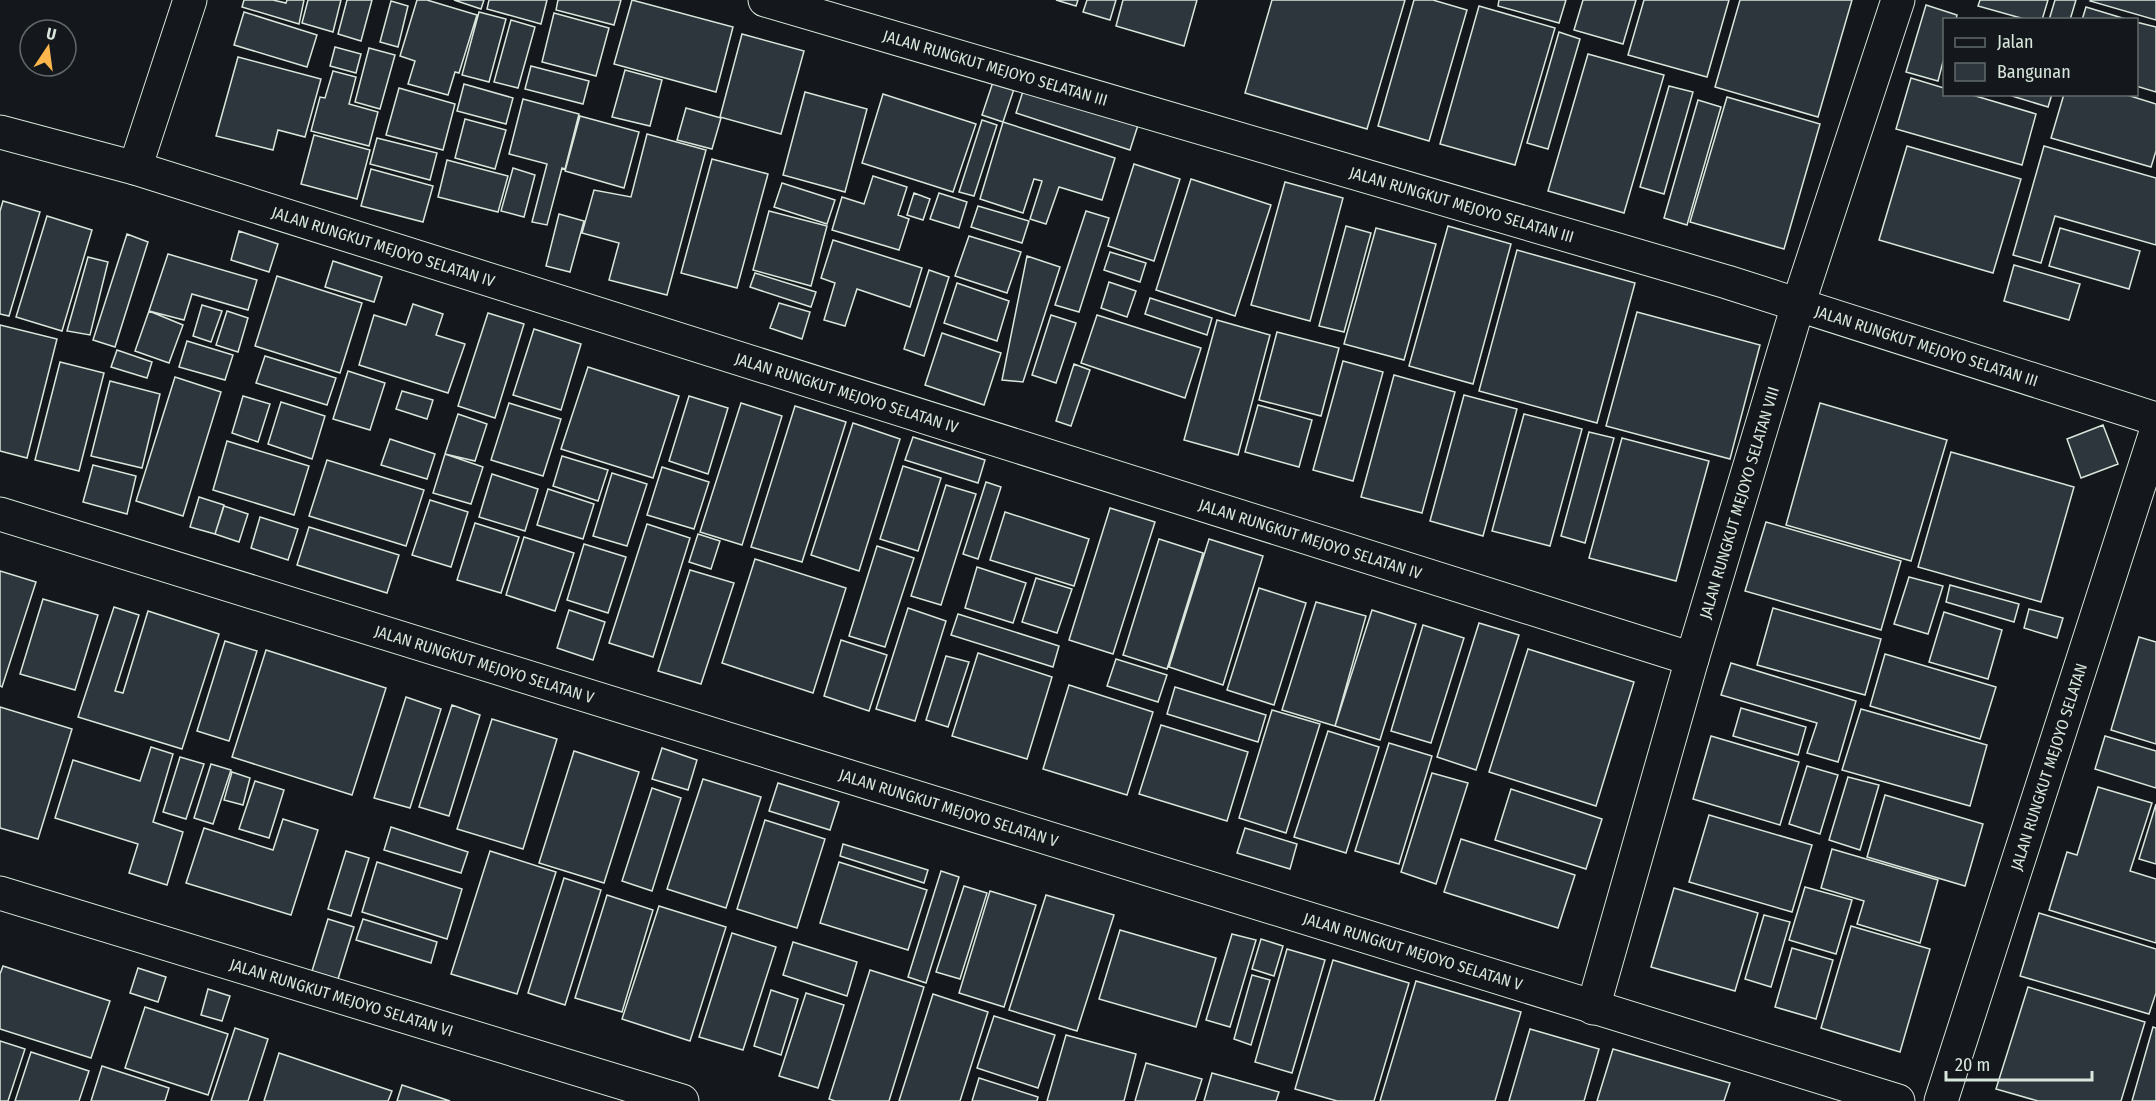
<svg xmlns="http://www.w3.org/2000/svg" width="2156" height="1101" font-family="'Fira Sans Condensed',sans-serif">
<rect width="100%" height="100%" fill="#14181c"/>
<path fill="#2c363c" stroke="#d8e6dc" stroke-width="1.5" d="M244,0h29l13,3 1,-3h17l-5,24 -57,-17z
M308,0h33l-8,32 -31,-9z
M347,0h25l-11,41 -23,-7z
M417,0h10l50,15 -18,58 -4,-1 -7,23 -40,-11 7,-23 -15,-5z
M454,0h30l-3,9z
M489,0h58l-6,24 -54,-15z
M558,0h63l-7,25 -58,-15z
M632,0l101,27 -17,65 -102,-28z
M1056,0h22l-2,6z
M1087,0h29l-6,20 -27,-8z
M1123,0h74l-13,46 -68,-20z
M1272,0h133l-38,129 -122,-36z
M1414,0h19l34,10 -38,131 -51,-15z
M1499,0h67l-7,23 -61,-17z
M1583,0h53l-13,44 -49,-14z
M1644,0h85l-22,77 -79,-22z
M1740,0h112l-34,117 -103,-30z
M1980,0h68l-6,20h-14l-50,-14z
M2055,0h21l-6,20h-21z
M2091,0h65v20l-66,-19z
M391,1l17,5 -10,41 -18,-5z
M1926,5l31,10 -1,5h-12v38l-6,23 -32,-9z
M1479,6l76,22 -40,137 -75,-21z
M2086,7l43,13h-47z
M244,12l73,23 -10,32 -73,-22z
M479,12l27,7 -17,63 -27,-7z
M554,13l55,15 -13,48 -54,-14z
M511,20l24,7 -17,61 -24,-6z
M2136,22l20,5v65l-20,-6z
M1559,32l21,7 -32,110 -21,-6z
M742,34l62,17 -23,83 -61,-17z
M335,47l26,7 -5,19 -26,-7z
M369,48l26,7 -15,54 -25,-7z
M1588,54l76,21 -40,138 -76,-22z
M238,57l83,22 -16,58 -27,-7 -5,20 -57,-14z
M531,66l58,15 -6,23 -58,-15z
M625,70l37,10 -12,46 -38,-9z
M333,71l23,6 -7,27 29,8 -9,34 -58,-15 9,-34 5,1z
M1911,78l33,10v6h25l67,20 -14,51 -126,-36z
M993,82l21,7 -11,33 -21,-7z
M464,84l49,14 -7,26 -49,-13z
M1025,85l114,37 -9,28 -114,-37z
M1669,86l24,6 -29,102 -24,-7z
M399,88l56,16 -12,46 -57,-15z
M805,92l62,17 -22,83 -62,-17z
M883,94l93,30 -23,68 -91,-29z
M2013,94h39l-4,13 -36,-11z
M2064,94h60l32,10v47l-5,16 -100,-29z
M1727,97l93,27 -36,125 -94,-27z
M523,99l56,15 -14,55 -3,-1 -15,57 -15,-3 15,-58 -38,-10z
M1698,100l23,7 -34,118 -23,-7z
M686,108l35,10 -9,31 -35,-9z
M580,116l59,16 -15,56 -59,-17z
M465,119l41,11 -11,39 -40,-11z
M982,120l15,5 -23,71 -15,-4z
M1003,122l112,36 -13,42 -43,-13 -13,37 -16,-5 12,-38 -8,-2 -11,34 -43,-14z
M647,134l59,16 -39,145 -58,-15 10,-37 -37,-10 12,-43 37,7z
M314,135l56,15 -13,49 -56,-15z
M377,138l60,15 -7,27 -60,-16z
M1907,146l114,33 -28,94 -114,-33z
M2044,146l112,32v67l-101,-29 -14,47 -28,-8z
M712,159l56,15 -31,114 -56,-15z
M447,160l61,16 -10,36 -60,-15z
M1134,164l46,15 -26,82 -46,-15z
M513,168l22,7 -11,42 -23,-6z
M371,169l62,17 -10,36 -62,-16z
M873,176l34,11 -9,28 11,4 -10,31 -67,-20 10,-33 22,7z
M1191,179l80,26 -36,111 -79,-26z
M1285,182l58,16 -33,123 -59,-16z
M782,183l53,17 -8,24 -53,-17z
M914,193l16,6 -7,21 -16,-5z
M939,193l28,9 -8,26 -29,-9z
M3,201l37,11 -31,104 -9,-2v-103z
M978,206l51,15 -7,22 -51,-16z
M769,211l58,15 -16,60 -58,-16z
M1086,211l23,7 -30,94 -24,-7z
M559,214l25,7 -14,51 -24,-6z
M47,216l45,14 -30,101 -46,-14z
M1346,226l25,7 -27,99 -25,-6z
M1448,226l63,18 -38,140 -64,-18z
M1376,228l60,16 -32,116 -60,-16z
M2060,228l80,23 -11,38 -80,-23z
M239,231l39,13 -9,28 -38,-12z
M127,234l21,8 -33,105 -22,-7z
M969,236l52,16 -14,41 -52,-17z
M833,240l89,28 -12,39 -53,-18 -12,37 -21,-6 11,-37 -14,-5z
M1517,250l118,33 -38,140 -118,-32z
M1110,252l36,11 -6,19 -36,-12z
M168,254l89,26 -9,30 -56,-16 -8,26 -35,-9z
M1027,256l33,11 -37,115 -21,-2z
M88,257l20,5 -18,73 -23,-4z
M333,261l49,16 -8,25 -49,-15z
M2014,265l66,19 -11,36 -65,-19z
M929,270l20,7 -25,79 -20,-7z
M755,273l61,19 -5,15 -61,-20z
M277,276l85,27 -22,70 -85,-27z
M1109,282l27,9 -9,26 -26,-9z
M957,283l52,18 -12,40 -53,-18z
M1150,298l62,20 -5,17 -62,-21z
M779,303l31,9 -8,27 -32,-11z
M413,304l30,10 -7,21 29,9 -17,49 -89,-28 15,-50 32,10z
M202,305l20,6 -11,31 -18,-6z
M149,311l34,14 -14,38 -34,-12z
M227,311l21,7 -10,34 -22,-7z
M1637,312l123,33 -30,114 -124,-33z
M488,313l36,11 -29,94 -37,-12z
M1051,315l25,8 -20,60 -24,-8z
M1097,315l104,33 -16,50 -104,-35z
M1217,320l53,15 -32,120 -54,-15z
M0,325l57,14 -30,119 -27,-7z
M534,329l47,15 -20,66 -48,-15z
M1277,332l62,16 -18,68 -62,-16z
M942,333l59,20 -17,52 -59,-20z
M187,341l46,14 -8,25 -46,-13z
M117,350l35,12 -5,16 -36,-11z
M265,356l71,22 -9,27 -71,-22z
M1343,361l40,11 -30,109 -40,-11z
M60,362l44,11 -25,98 -44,-11z
M1074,364l16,6 -19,56 -15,-5z
M588,367l91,29 -26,82 -92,-29z
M348,371l37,12 -15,47 -37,-11z
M1394,375l61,17 -33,121 -61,-16z
M175,377l46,15 -38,124 -47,-15z
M110,381l50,13 -18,74 -51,-12z
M402,391l31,9 -6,19 -31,-10z
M1464,395l53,14 -34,127 -53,-15z
M243,396l27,8 -12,38 -26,-9z
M689,396l39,12 -20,66 -39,-13z
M281,402l44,14 -13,43 -44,-15z
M509,403l52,16 -18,57 -52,-16z
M741,403l41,13 -40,129 -42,-13z
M1820,403l127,37 -36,121 -125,-36z
M1258,405l54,15 -13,47 -54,-15z
M795,406l51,16 -44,140 -51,-15z
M458,414l29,10 -12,37 -30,-7z
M1524,414l58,15 -32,117 -58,-15z
M853,423l47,16 -41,132 -48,-16z
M2103,425l15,39 -37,14 -14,-39z
M1589,432l25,6 -29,105 -24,-7z
M913,437l72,23 -7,23 -73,-23z
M1622,438l87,23 -33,120 -87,-23z
M390,439l45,15 -8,25 -46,-14z
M227,441l82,25 -15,49 -81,-25z
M1951,452l123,35 -33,115 -123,-35z
M445,454l38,13 -12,37 -38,-11z
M562,456l46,14 -10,31 -45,-15z
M327,460l97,30 -18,56 -97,-30z
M93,465l43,11 -9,38 -44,-12z
M903,466l38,12 -23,73 -38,-12z
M662,467l47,15 -15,47 -47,-14z
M612,473l35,11 -20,62 -34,-10z
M492,474l46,15 -13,42 -46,-14z
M986,482l15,5 -23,72 -15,-5z
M946,485l30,9 -35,111 -30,-9z
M548,489l46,15 -11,35 -46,-14z
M199,497l25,8 -9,29 -25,-7z
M430,500l38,12 -17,55 -39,-12z
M224,506l24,8 -9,28 -24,-8z
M1110,508l45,14 -42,132 -44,-14z
M1005,512l84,27 -15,47 -84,-26z
M260,517l38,12 -10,31 -37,-12z
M1766,522l135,39 -20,69 -136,-39z
M475,523l44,14 -18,56 -44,-13z
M647,524l43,14 -37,119 -44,-14z
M309,527l90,28 -12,38 -90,-28z
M698,534l22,7 -9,28 -22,-7z
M524,537l50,16 -19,58 -49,-16z
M1159,539l44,14 -36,116 -44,-14z
M1209,539l54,17 -40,129 -54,-18z
M584,544l42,13 -18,56 -41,-13z
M877,546l37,12 -29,89 -36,-11z
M755,559l91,29 -33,105 -91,-30z
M977,567l49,16 -13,40 -48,-15z
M690,570l44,13 -33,101 -43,-13z
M0,571l36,11 -34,105 -2,-1z
M1909,577l34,9 -15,48 -34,-10z
M1036,578l36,11 -15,44 -35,-11z
M1950,585l69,19 -5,18 -68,-20z
M1259,588l47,15 -32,102 -47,-15z
M43,599l55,16 -23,75 -55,-16z
M1316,602l50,14 -31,110 -53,-16z
M114,607l25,8 -24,76 8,2 25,-82 71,23 -37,115 -104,-32z
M908,608l38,13 -31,100 -39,-12z
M1773,608l108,31 -16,56 -108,-30z
M2029,609l34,9 -6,20 -33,-10z
M569,610l36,12 -12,38 -36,-12z
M1372,610l44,14 -36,116 -45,-14z
M1944,612l58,18 -14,49 -59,-17z
M958,614l101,32 -6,21 -102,-32z
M1479,623l40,12 -43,135 -39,-13z
M1423,625l41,13 -33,105 -40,-12z
M2139,637l17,5v102l-45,-14z
M841,640l46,15 -18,56 -45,-15z
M225,641l32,10 -28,90 -32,-10z
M1528,649l106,33 -38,124 -107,-34z
M266,650l120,38 -34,107 -120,-38z
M978,653l74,24 -25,82 -75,-23z
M1885,654l111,33 -16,52 -110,-33z
M946,656l23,6 -21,65 -22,-7z
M1116,659l51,16 -9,27 -51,-16z
M1731,663l125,38 -18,61 -31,-9 10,-30 -96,-28z
M1069,685l84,27 -26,83 -84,-26z
M1175,687l91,28 -8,27 -91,-28z
M406,697l35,12 -31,99 -36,-10z
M452,705l28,10 -31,101 -30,-9z
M0,707l72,22 -34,110 -38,-11z
M1741,708l65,19 -8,28 -65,-19z
M1861,709l126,36 -17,61 -128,-36z
M1272,710l48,14 -34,109 -47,-15z
M492,719l65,20 -34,110 -66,-20z
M1161,725l87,27 -21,69 -88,-27z
M1328,731l51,16 -33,106 -52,-16z
M1711,736l88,26 -19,63 -87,-26z
M2105,736l51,15v37l-61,-19z
M1389,743l43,13 -33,108 -44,-13z
M151,747l22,7 -20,68 30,10 -16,53 -38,-12 9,-29 -83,-26 18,-58 67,21z
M662,748l35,12 -9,30 -36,-11z
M574,751l65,21 -35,111 -65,-20z
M180,757l24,7 -18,55 -23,-7z
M211,764l20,6 -18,54 -19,-6z
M1807,766l31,9 -18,59 -31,-10z
M232,772l18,6 -7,27 -19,-5z
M1432,773l36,10 -32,101 -35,-12z
M1848,777l31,8 -19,65 -31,-10z
M703,779l58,18 -35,111 -59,-19z
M255,781l29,9 -15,48 -30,-9z
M778,783l61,19 -9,28 -61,-19z
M2098,787l54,16 -22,68 26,8v64l-107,-33 18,-58 10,3z
M652,788l29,10 -29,93 -30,-10z
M1511,789l91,30 -16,50 -91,-29z
M1885,795l98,29 -18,62 -98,-29z
M2156,804v60l-17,-5z
M1709,815l103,30 -20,67 -103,-30z
M283,819l35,11 -27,85 -105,-32 18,-55 69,22z
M765,820l60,19 -28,89 -60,-19z
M391,827l77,25 -7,21 -77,-23z
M1245,828l52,16 -7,25 -53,-16z
M1461,839l114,36 -17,53 -114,-36z
M843,844l85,26 -4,13 -84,-27z
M1832,849l106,31 -18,63 -63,-19 7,-23 -43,-13z
M346,851l23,7 -18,58 -23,-7z
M490,851l66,21 -39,122 -66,-20z
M377,862l85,27 -15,50 -85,-27z
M839,862l88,28 -19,60 -88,-27z
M941,871l18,6 -33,106 -18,-6z
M564,878l37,12 -36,115 -37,-12z
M964,886l23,7 -27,86 -24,-7z
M1805,887l47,13 -16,54 -47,-14z
M1674,888l84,25 -23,78 -84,-24z
M990,891l46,14 -32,102 -45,-14z
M607,895l46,15 -31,102 -47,-14z
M1046,895l68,20 -37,116 -68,-21z
M659,906l67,21 -36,114 -68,-22z
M2039,913l117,36v44l-7,21 -129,-38z
M1764,915l26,7 -19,65 -26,-8z
M328,919l26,8 -16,52 -26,-8z
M363,919l74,23 -6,21 -75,-23z
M1851,926l79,23 -30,103 -79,-24z
M1120,930l96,28 -20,69 -97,-28z
M732,933l44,14 -33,103 -44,-13z
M1232,934l24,6 -26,87 -24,-7z
M1261,939l22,7 -9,30 -22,-7z
M793,942l64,20 -10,34 -64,-21z
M1792,948l41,12 -17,59 -41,-12z
M1287,949l38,11 -33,113 -37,-11z
M1333,960l76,23 -35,118h-37l-42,-12z
M3,966l107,35 -19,57 -91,-29v-55z
M138,968l28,9 -8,25 -28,-9z
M870,970l54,17 -35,114h-54l-6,-2z
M1252,975l18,5 -19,65 -17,-6z
M1416,981l105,31 -26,89h-115z
M2028,987l117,35 -24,79h-83l-42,-12z
M208,989l22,7 -8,25 -21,-6z
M771,990l27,9 -17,56 -27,-9z
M806,993l38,12 -26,83 -39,-12z
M933,994l55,18 -28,89h-61z
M145,1007l83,27 -20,61 -83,-27z
M994,1016l61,19 -17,53 -61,-20z
M2153,1027l3,1v73h-24z
M235,1028l33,11 -20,62h-37z
M1530,1029l69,20 -15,52h-75z
M1066,1035l70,19 -12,47h-77z
M0,1041l25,8 -17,52h-8z
M1613,1049l117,34 -6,18h-127z
M31,1052l58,19 -10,30h-64z
M279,1053l113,38 -4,10h-124z
M1146,1063l56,16 -7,22h-60z
M102,1066l67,22 -4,13h-74z
M1212,1073l67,19 -3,9h-72z
M979,1078l59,19 -1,4h-65z
M402,1085l48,16h-53z"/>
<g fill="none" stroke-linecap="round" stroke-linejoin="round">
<g stroke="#d8e6dc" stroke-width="35">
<g id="street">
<path id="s1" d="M765,0l962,282 429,137"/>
<path id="s2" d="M0,132l135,36 1557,491"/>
<path d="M135,168l55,-168"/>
<path id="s3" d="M0,514l1898,587"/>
<path id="s4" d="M0,893l682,208"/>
<path id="s5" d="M1593,1008l99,-349 106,-354 100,-305"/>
<path id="s6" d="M1941,1101l215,-669"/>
</g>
</g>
<use href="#street" stroke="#14181c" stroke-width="33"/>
</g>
<g text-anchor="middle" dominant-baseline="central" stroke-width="4.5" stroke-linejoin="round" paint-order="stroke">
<g font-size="16" fill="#d8e6dc" stroke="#14181c">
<text stroke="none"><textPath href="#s1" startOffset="240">JALAN RUNGKUT MEJOYO SELATAN III</textPath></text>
<text stroke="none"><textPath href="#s1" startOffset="726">JALAN RUNGKUT MEJOYO SELATAN III</textPath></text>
<text stroke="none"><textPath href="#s2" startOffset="400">JALAN RUNGKUT MEJOYO SELATAN IV</textPath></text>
<text stroke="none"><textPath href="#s1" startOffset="1212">JALAN RUNGKUT MEJOYO SELATAN III</textPath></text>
<text stroke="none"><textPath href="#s2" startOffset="886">JALAN RUNGKUT MEJOYO SELATAN IV</textPath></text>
<text stroke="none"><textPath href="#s5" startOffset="526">JALAN RUNGKUT MEJOYO SELATAN VIII</textPath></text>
<text stroke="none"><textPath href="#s2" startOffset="1372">JALAN RUNGKUT MEJOYO SELATAN IV</textPath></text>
<text stroke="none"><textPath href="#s3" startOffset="507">JALAN RUNGKUT MEJOYO SELATAN V</textPath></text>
<text stroke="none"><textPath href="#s6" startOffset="351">JALAN RUNGKUT MEJOYO SELATAN</textPath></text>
<text stroke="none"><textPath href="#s3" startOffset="993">JALAN RUNGKUT MEJOYO SELATAN V</textPath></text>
<text stroke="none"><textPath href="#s3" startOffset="1479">JALAN RUNGKUT MEJOYO SELATAN V</textPath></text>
<text stroke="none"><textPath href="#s4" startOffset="357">JALAN RUNGKUT MEJOYO SELATAN VI</textPath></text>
</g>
</g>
<rect x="1943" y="18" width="195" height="78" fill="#14181c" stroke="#626a69" stroke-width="1.5"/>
<rect x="1955" y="38" width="30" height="9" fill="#14181c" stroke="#626a69" stroke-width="1.5"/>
<text x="1997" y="48" font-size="18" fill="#d8e6dc">Jalan</text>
<rect x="1955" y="63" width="30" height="18" fill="#2c363c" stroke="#626a69" stroke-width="1.5"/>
<text x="1997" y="78" font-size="18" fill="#d8e6dc">Bangunan</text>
<g transform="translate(48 48) rotate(13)"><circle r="28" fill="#14181c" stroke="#626a69" stroke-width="1.5"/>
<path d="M0-4.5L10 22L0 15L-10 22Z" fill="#ffb74d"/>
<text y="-9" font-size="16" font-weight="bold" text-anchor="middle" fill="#d8e6dc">U</text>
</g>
<path d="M1946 1071v9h146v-9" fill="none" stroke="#d8e6dc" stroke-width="3"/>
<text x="1955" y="1071" font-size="18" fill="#d8e6dc" stroke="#14181c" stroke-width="4.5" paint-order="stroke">20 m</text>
</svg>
